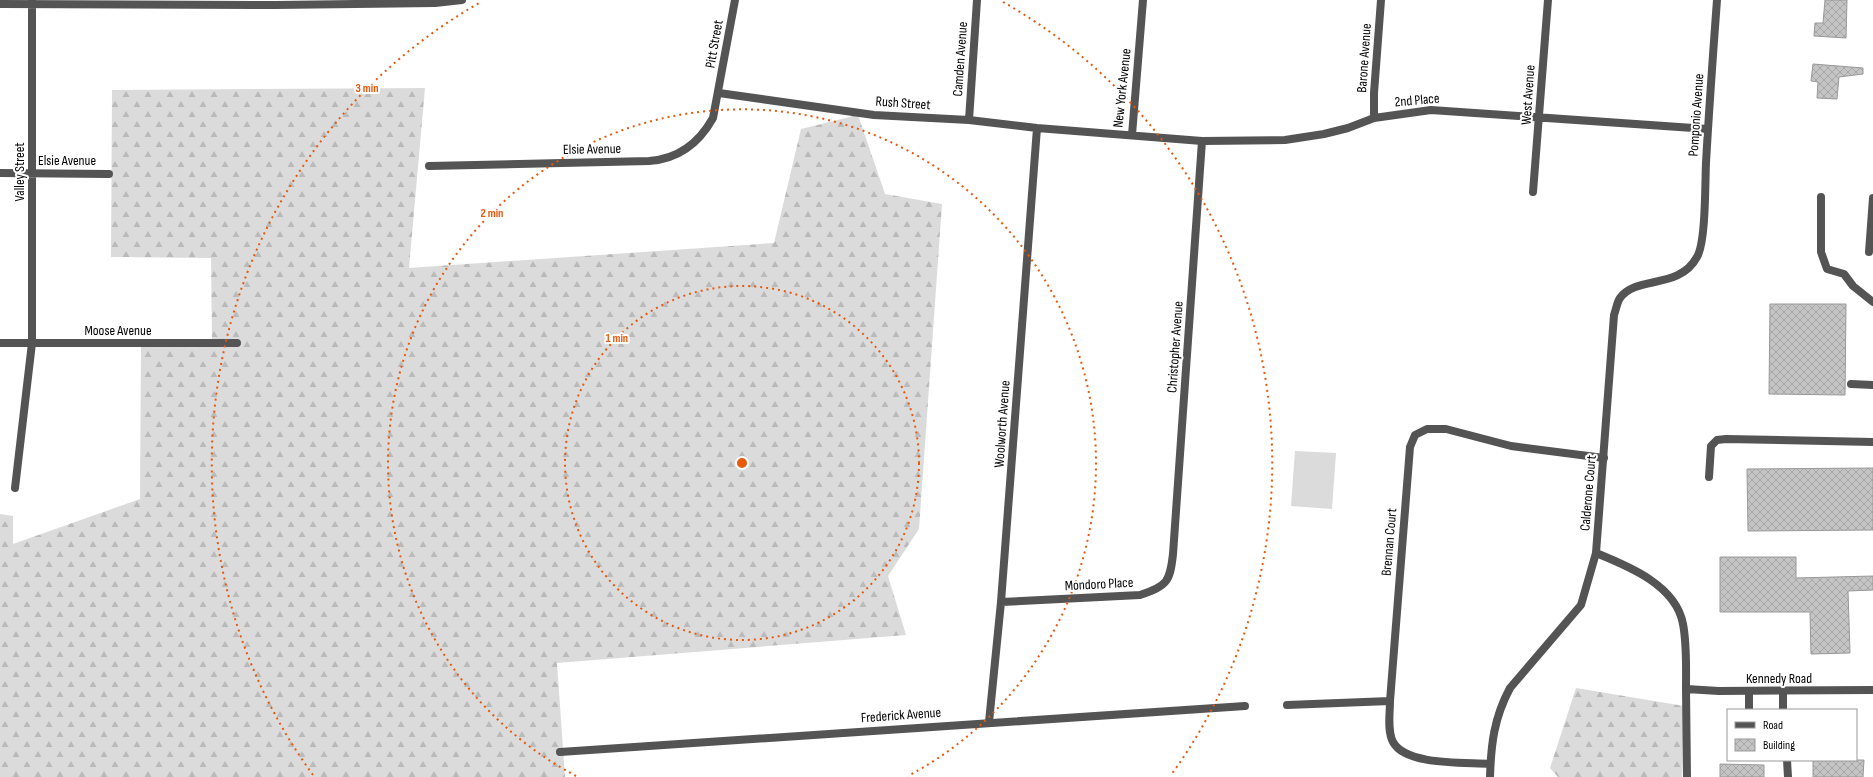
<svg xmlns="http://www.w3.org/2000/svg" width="1873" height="777" font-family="'Sofia Sans Condensed',sans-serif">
<defs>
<pattern id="forest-firs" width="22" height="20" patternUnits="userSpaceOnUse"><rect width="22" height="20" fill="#dbdbdb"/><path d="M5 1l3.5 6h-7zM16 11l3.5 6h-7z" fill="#bababa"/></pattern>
<pattern id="building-cross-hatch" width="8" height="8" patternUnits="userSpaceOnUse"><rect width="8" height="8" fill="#c4c4c4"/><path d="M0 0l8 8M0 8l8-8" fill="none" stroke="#a7a7a7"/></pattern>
</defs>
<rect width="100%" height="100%" fill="#fff"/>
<path fill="#dbdbdb" d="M1295,451l41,2 -4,56 -41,-3z"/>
<path fill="url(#forest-firs)" d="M425,88l-16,180 365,-25 27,-114 57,-14 27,79 57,10 -23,325 -31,47 18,59 -349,28 8,114h-565v-263l13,2v28l127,-45 1,-156h71l-1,-85 -100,-1 1,-167z
M1576,688l108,18 -2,71h-124l-8,-9z"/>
<path fill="url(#building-cross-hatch)" stroke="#989898" d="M1825,0h22l-1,38 -32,-2 1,-13h8z
M1813,64l50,4v6l-24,3 -2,22 -20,-1 1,-16 -7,-1z
M1770,304h76l-1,91 -76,-1z
M1873,468v62l-125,1 -1,-62z
M1720,557h76v21l77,-2v14l-25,1 2,62 -39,1 -1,-42h-90z
M1813,760h51l-1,17h-50z
M1720,764l44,1v12h-44z"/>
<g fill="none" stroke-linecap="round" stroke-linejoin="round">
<path stroke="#545454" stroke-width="8" d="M1821,197v55l6,17 17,5 9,12 20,16
M1851,384l22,1
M1709,477l2,-31 6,-6 9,-1 147,3
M1596,553c32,13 80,32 87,71 4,21 3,43 3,65
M1783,691v19
M1287,705l103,-4
M1749,710v-19
M1787,760l1,17
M1490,764c-24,-2 -84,2 -97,-22 -6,-11 -3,-29 -3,-41l20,-254 5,-12 12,-6h19l65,17 93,12"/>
<path stroke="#545454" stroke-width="8" d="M0,4l276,1 159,-2 27,-3
M719,93l155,22 95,5 68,8 165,13 83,-1 39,-6 24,-6 26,-10 57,-8 277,19
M1374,118v-25l7,-93
M969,120l8,-120
M1132,135l11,-135
M429,166l220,-5c30,-2 50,-18 64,-43l22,-118
M0,173l109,1
M1533,192l15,-192
M1869,252l4,-54
M0,343h237
M15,488l17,-145v-343
M1001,602l139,-7c27,-9 30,-13 33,-41l29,-413
M989,722l12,-120 36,-474
M560,752l685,-46
M1490,777c1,-33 4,-59 20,-89l71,-83 15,-52 18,-238c2,-5 3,-13 6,-17 17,-23 59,-8 77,-41 9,-15 8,-74 9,-94 3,-54 7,-109 11,-163
M1687,777l-1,-88 33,2 154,-1"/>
</g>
<g fill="none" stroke="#e8590c" stroke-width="2" stroke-dasharray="2 4">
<circle cx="742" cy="463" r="177"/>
<path d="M576 776A354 354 0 1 1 908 776"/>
<path d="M313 775A530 530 0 0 1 481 2M1003 2A530 530 0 0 1 1171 775"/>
</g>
<g text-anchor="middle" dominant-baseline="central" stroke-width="4" stroke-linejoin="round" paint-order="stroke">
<g font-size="14" fill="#000" stroke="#fff">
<text transform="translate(714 44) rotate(-80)">Pitt Street</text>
<text transform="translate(1364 58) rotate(-86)">Barone Avenue</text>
<text transform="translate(960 59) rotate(-86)">Camden Avenue</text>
<text transform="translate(1122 88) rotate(-84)">New York Avenue</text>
<text transform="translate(1528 95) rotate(-86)">West Avenue</text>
<text transform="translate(1417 100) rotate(-5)">2nd Place</text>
<text transform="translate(903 103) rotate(4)">Rush Street</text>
<text transform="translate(1696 115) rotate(-86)">Pomponio Avenue</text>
<text transform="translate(592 149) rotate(-1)">Elsie Avenue</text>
<text x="67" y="160">Elsie Avenue</text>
<text transform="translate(19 172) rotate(-90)">Valley Street</text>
<text x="118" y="330">Moose Avenue</text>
<text transform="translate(1175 347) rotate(-86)">Christopher Avenue</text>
<text transform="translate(1002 424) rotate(-86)">Woolworth Avenue</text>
<text transform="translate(1588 493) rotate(-85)">Calderone Court</text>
<text transform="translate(1389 542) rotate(-85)">Brennan Court</text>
<text transform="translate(1099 584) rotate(-3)">Mondoro Place</text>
<text x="1779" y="678">Kennedy Road</text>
<text transform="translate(901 715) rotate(-4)">Frederick Avenue</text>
</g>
</g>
<circle cx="742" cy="463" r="6" fill="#e8590c" stroke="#fff" stroke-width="2"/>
<g font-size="12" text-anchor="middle" font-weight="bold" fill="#e8590c" stroke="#fff" stroke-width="4" stroke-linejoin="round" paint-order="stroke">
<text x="367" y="92">3 min</text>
<text x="492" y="217">2 min</text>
<text x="617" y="342">1 min</text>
</g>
<rect x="1727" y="709" width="130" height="52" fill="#ffffff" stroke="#999999"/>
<rect x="1735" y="722" width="20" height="6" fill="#545454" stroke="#999999"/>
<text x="1763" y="729" font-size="12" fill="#000000">Road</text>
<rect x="1735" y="739" width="20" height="12" fill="url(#building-cross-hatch)" stroke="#999999"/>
<text x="1763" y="749" font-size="12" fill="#000000">Building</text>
</svg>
